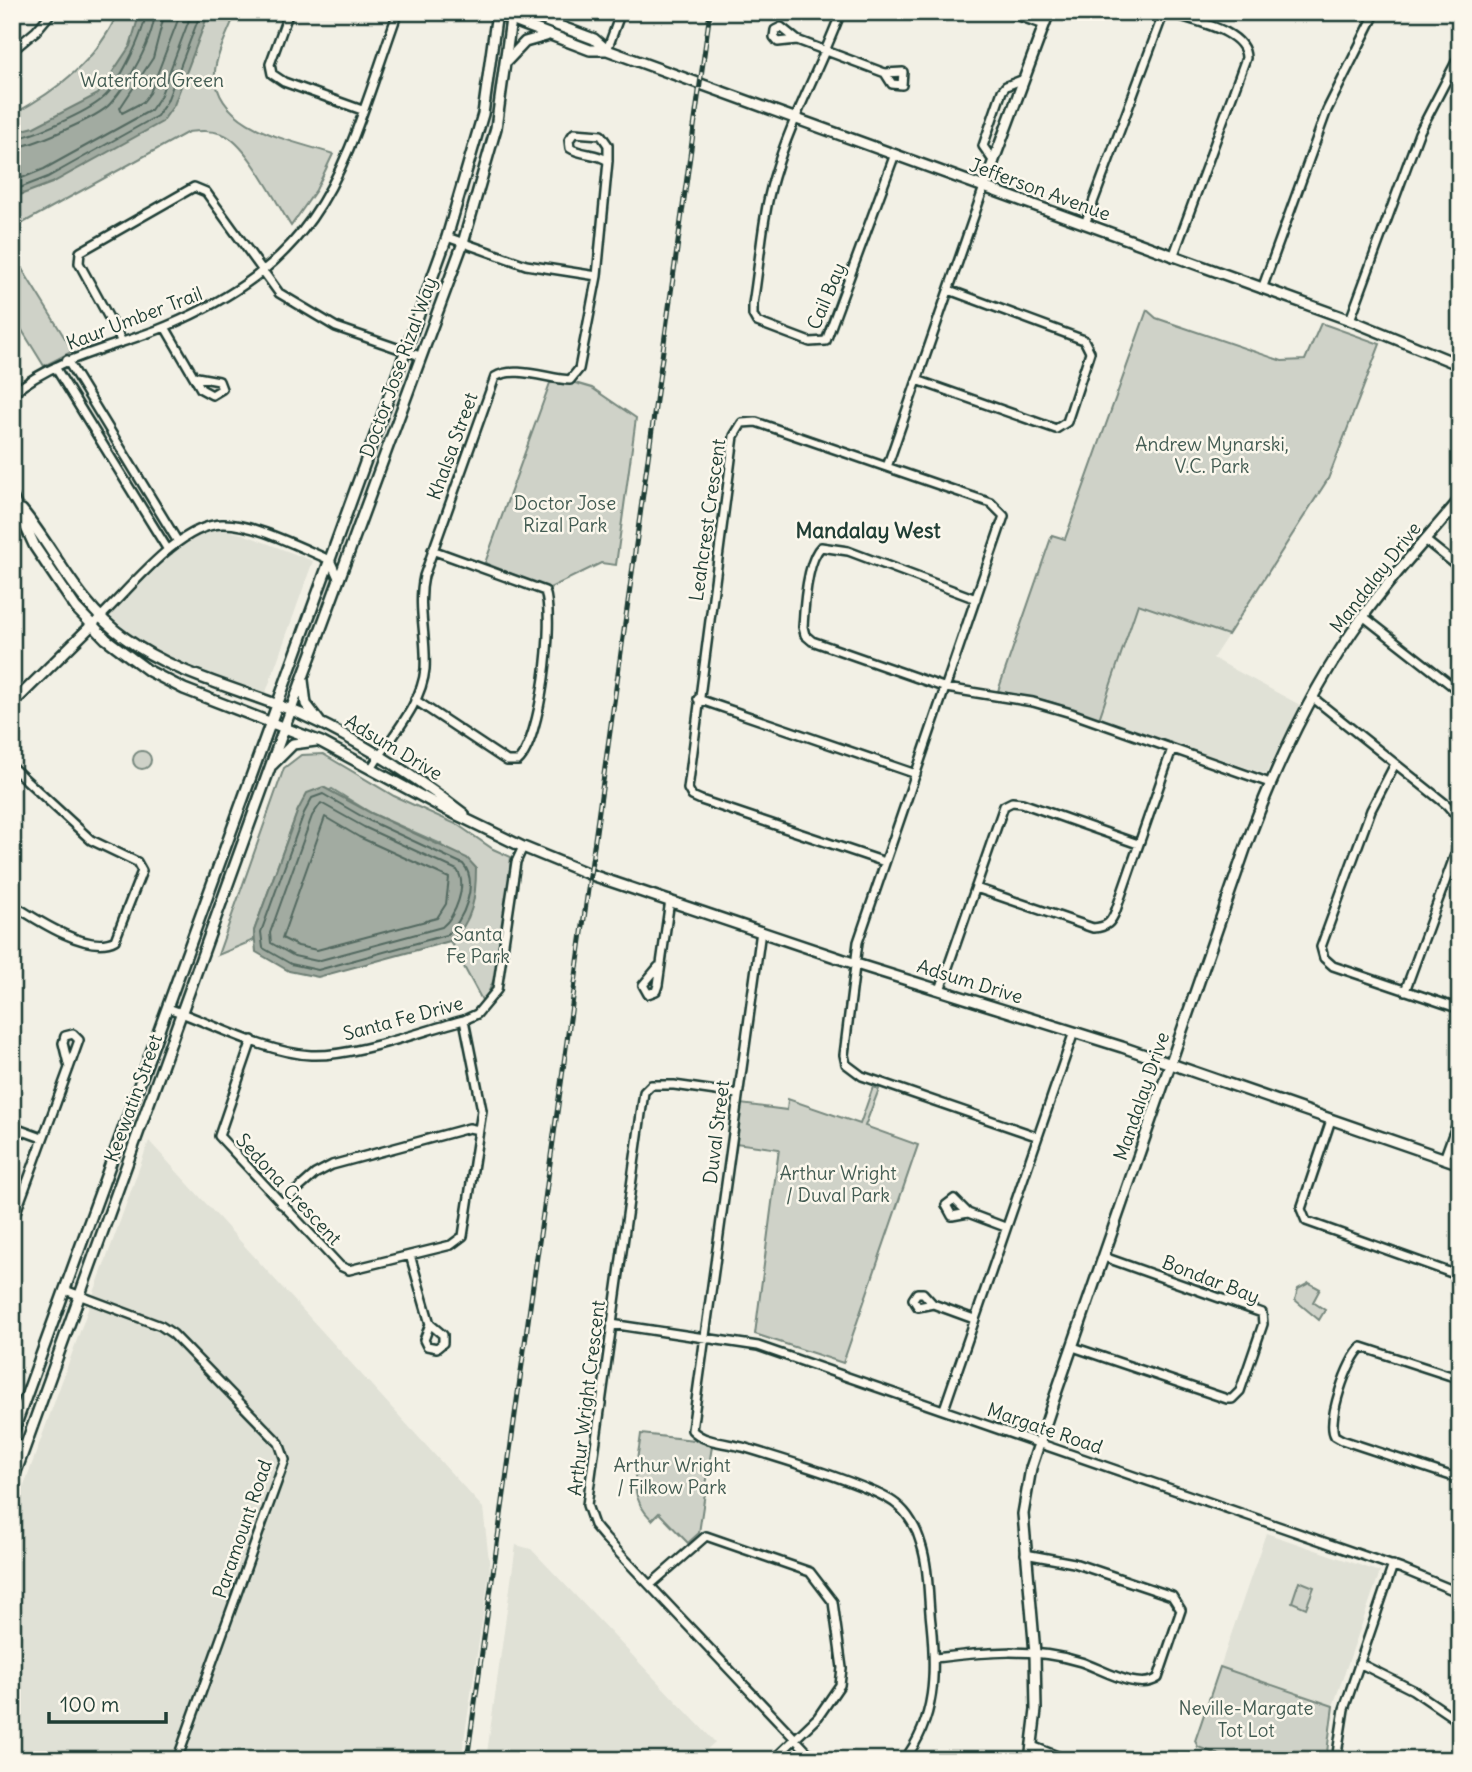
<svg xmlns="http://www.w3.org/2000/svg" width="1472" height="1772" font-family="Delius,sans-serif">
<rect width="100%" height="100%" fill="#f2f0e5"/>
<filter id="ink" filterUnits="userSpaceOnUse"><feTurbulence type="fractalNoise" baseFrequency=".0143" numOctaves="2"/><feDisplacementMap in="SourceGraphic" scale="14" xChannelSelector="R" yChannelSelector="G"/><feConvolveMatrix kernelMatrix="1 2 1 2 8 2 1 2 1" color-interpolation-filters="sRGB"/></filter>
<g filter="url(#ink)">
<path fill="#e0e1d6" d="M220,529l23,5 70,27 -48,134 -108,-43 -26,-18 -22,-19 62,-60 27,-20z
M1137,604l91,31 -15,23 87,47 -34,69 -167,-55z
M149,1141l334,367 7,61 -29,191h-449v-241z
M1266,1533l114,39 -47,134 -113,-39z
M516,1545l15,4 184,193 -13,12 6,6h-222z"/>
<path fill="#cfd2c8" stroke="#77887e" stroke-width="2" d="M118,12h118c-6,16 -22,47 -21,62 2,55 77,66 118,80l-17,36 -25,36c-14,-22 -45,-85 -69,-92 -11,-4 -23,-3 -34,-2l-167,92 -7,32 59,95 -29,15 -32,-52v-199c44,-24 86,-55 106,-103z
M1147,310l9,8 126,43 23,-1 16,-37 59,21 -52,135 -100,156 -90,-31 -39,115 -48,-17 -53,-11 54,-156 13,4z
M550,383h25l17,5 44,30 -20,147 -15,-2 -53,26 -63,-26z
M133 760a9 9 0 1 1 18 0a9 9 0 1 1-18 0Z
M323,754l71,42 64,29 35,24 18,8c-5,46 -3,105 -28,145l-33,-61 7,-5 -16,-92 -70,-31 -39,-24 -34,21 -44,121v9l-36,15 66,-187 17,-13z
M873,1087l6,2 -14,37 53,19 -75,218 -88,-29 24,-185 -44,-6 6,-39 46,6 1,-11 72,25z
M1309,1283l11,6 -7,13 12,8 -6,10 -24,-20 3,-11z
M641,1434l53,6 18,6 -13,87 -11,10 -29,-30 -7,7c-27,-26 -15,-52 -11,-86z
M1299,1581l15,6 -8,21 -14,-6z
M1220,1667l113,39 -7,54h-93l-35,-13 -3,-6z"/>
<path fill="#a2aba1" stroke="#6e7f75" stroke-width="2" d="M140,12h69l-35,93 -12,17 -110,61 -40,15v-65l22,-6 64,-33 32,-48z
M323,787l48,26 96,45 9,10c0,28 -3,55 -26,73l-132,36 -29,-6 -33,-19 -2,-21 44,-121 9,-17z"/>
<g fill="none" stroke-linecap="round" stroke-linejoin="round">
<path stroke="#536960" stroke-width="2" d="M165,12l-12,46 -33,50 2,5 21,-11 7,-9 31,-81
M12,139c20,-2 75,-27 90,-40 17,-14 42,-65 44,-87
M12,148c18,-1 87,-31 98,-44 19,-21 43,-64 45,-92
M12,182l32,-13 107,-59 9,-13 32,-85
M12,191l36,-14 109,-61 10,-15 34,-89
M323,794l45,26 95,44c16,18 1,58 -17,71l-128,35 -27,-6 -28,-16 -2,-16 43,-119 8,-15z
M321,803l43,24 93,43c11,15 -2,47 -15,57l-125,34 -23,-5 -23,-13 -1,-10 42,-117z
M325,817l34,20 90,41 -3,26 -9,14 -120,32 -19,-4 -16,-8z"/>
<g stroke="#1f3d34" stroke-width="12">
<path id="minor" d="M289,12l-19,52 2,10 12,8 78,28
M841,12c-21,56 -50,107 -67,165 -12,40 -14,85 -21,127v11l4,7 53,20 16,-1 69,-187
M1008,12l36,13
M1168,12c23,9 78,17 78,46l-73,199
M797,40l-16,-13 -6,3 -1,7 4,5 19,-2 88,33 18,-1 -1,13 -10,-1 -7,-11
M607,50l14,-38
M12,51l24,-20 16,-19
M994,162l-11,-16 19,-55 4,-5 18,-7
M1085,224l79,-212
M447,237l79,28 71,11
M1262,289l65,-179 49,-98
M1350,320l69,-187 41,-79
M165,327l36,62 11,6 10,-6 -3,-8 -22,-4
M121,340l-42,-77 1,-11 114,-65 12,5 73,101 57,34 84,29
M67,360l111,182
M55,367l113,183
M917,380l139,49 11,-7 23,-70 -6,-12 -135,-50
M12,394c46,-38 102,-46 155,-68 164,-69 176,-161 231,-314
M887,467l97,-280
M1425,540l35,28
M976,599l-128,-48 -27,-4c-14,13 -17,61 -18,80l2,8 7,6 134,47 87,14 38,11 199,70
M1363,616l97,76
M92,625c33,-29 84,-100 130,-101 32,-1 79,24 108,36l9,20
M1312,697l135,108 13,15
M698,699l218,75
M415,700l92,61h11c23,-21 37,-141 27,-170l-113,-41
M1395,764l-24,46 -50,137 3,11 9,8 127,43
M12,767l79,73 46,22 5,9 -27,69c-26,15 -80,-21 -103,-36
M371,769c18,-30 51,-64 54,-100 2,-32 -8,-62 -1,-93l71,-199c18,-12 54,2 75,3l9,-11 18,-93 11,-115v-16l-7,-10 -27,-2 -5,7 1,8c12,8 26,4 38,13
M885,862l-184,-62 -9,-4 -4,-7 46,-353 8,-13 14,-1 235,81 13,13 -146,426 -14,113 2,9 16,12 174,60
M976,888l117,40c14,-1 18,-5 23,-18l56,-161
M761,931l-69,499c12,13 37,13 54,18 30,9 130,39 150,56 12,9 21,25 25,40 8,24 7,54 10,79 5,49 5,96 -27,137
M658,967l-15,18 5,9 8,-3 2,-6 12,-85
M940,990l64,-184 8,-4 10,1 116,41
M1405,991l55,-150
M168,1008c43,15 98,45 143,47 43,2 110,-24 153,-35l13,-6 20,-24 19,-128 7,-15
M252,1040l-33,96 121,130 9,4 102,-25 12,-9 19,-126 -18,-90
M737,1094l-63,-9h-23l-7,7 -57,413 7,20 11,13 210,222
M1331,1120l-30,89 5,12 154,55
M12,1127l30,11
M1444,1159l16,-44
M281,1204l34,-30 17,-9 137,-37 10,2
M968,1213l-16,3 -6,-11 8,-6 14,14 37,14
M12,1220l3,-5 54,-147 10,-28 -6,-6 -8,2 -2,7 6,25
M410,1255l20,69 13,11v8l-6,5 -10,-2 -3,-6 6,-16
M65,1290l96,36 12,8 106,109 6,17 -108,300
M933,1304l-10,-11h-6l-4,6 5,8 15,-3 41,15
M611,1324l147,22 644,223 58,24
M1073,1347l154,52h5l8,-8 23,-67 -1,-11 -158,-56
M1460,1379l-98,-32c-14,10 -36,75 -27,89l7,4 118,39
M944,1409l130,-377
M650,1585l56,-49 104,36 23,30 9,66 -2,17 -22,32 -45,43
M935,1658c50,-6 97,-11 146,4 21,7 57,30 77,16l23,-68 -9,-14 -98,-33 -49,-9
M1359,1663l54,27 47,32
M1032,1746l36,14
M1336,1760l8,-51 49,-144"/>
</g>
<g stroke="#1f3d34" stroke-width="14">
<path id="tertiary" d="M522,12l72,27 13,11
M493,13l97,37h17l743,270 110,45
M507,61l18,-19 21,-6
M984,187l65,-175
M12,497l23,50 41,61 30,31 43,32 35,18 137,53 126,68 76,37 66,27 267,90 266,83 338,117
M22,510c35,43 56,95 103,128 52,38 117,51 176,76 58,26 112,61 163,100
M303,680l3,24 13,17
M12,704l80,-79
M272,765l21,-21 23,-3
M12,1435l435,-1198 36,-123 14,-102
M12,1443l12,4
M12,1483l273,-757 178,-483 33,-115 16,-116
M1030,1760l6,-50 -1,-57 -12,-139 8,-46 24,-72 190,-547c30,-83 67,-162 119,-234 29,-41 64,-77 96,-116"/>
</g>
<use href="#minor" stroke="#fbf7ec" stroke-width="7"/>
<use href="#tertiary" stroke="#fbf7ec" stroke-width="9"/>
<g stroke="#1f3d34" stroke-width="5">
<path id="rail" d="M467,1760l243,-1748"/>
</g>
<use href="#rail" stroke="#fbf7ec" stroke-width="2.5" stroke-dasharray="8" stroke-linecap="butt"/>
</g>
</g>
<g text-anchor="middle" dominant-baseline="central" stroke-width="5" stroke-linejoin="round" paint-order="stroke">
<g font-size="19" fill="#425b52" stroke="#fbf7ec">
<text x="152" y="80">Waterford Green</text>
<text x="1212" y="444">Andrew Mynarski,<tspan x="1212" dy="22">V.C. Park</tspan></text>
<text x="565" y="503">Doctor Jose<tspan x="565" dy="22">Rizal Park</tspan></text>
<text x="478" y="934">Santa<tspan x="478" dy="22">Fe Park</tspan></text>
<text x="838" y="1173">Arthur Wright<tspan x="838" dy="22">/ Duval Park</tspan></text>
<text x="672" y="1465">Arthur Wright<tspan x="672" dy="22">/ Filkow Park</tspan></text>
<text x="1246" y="1708">Neville-Margate<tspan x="1246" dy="22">Tot Lot</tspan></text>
</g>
<g font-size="19" fill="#1f3d34" stroke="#fbf7ec">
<text transform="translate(1040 189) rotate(20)">Jefferson Avenue</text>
<text transform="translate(826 296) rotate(-67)">Cail Bay</text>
<text transform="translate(134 318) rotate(-21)">Kaur Umber Trail</text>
<text transform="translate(398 367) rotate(-70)">Doctor Jose Rizal Way</text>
<text transform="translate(452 446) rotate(-70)">Khalsa Street</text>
<text transform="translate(707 520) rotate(-82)">Leahcrest Crescent</text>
<text transform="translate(1375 577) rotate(-52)">Mandalay Drive</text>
<text transform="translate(394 747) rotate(31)">Adsum Drive</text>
<text transform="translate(970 981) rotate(17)">Adsum Drive</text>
<text transform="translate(403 1018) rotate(-15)">Santa Fe Drive</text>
<text transform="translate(1141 1096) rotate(-71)">Mandalay Drive</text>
<text transform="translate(133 1098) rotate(-70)">Keewatin Street</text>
<text transform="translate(716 1132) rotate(-83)">Duval Street</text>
<text transform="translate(289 1189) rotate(47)">Sedona Crescent</text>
<text transform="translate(1211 1279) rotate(21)">Bondar Bay</text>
<text transform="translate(586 1398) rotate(-83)">Arthur Wright Crescent</text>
<text transform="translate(1045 1428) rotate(19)">Margate Road</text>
<text transform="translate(242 1529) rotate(-71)">Paramount Road</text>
</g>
<g font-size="21" font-weight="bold" fill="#1f3d34" stroke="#fbf7ec">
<text x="868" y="530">Mandalay West</text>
</g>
</g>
<rect width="1472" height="1772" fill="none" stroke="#fbf7ec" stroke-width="42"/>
<rect x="21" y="21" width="1430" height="1730" fill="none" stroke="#1f3d34" stroke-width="2.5" filter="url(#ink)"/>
<path d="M49 1712v10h117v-10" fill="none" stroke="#1f3d34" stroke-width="3.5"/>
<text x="60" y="1712" font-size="21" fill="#1f3d34" stroke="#fbf7ec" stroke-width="5" paint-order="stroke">100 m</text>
</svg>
